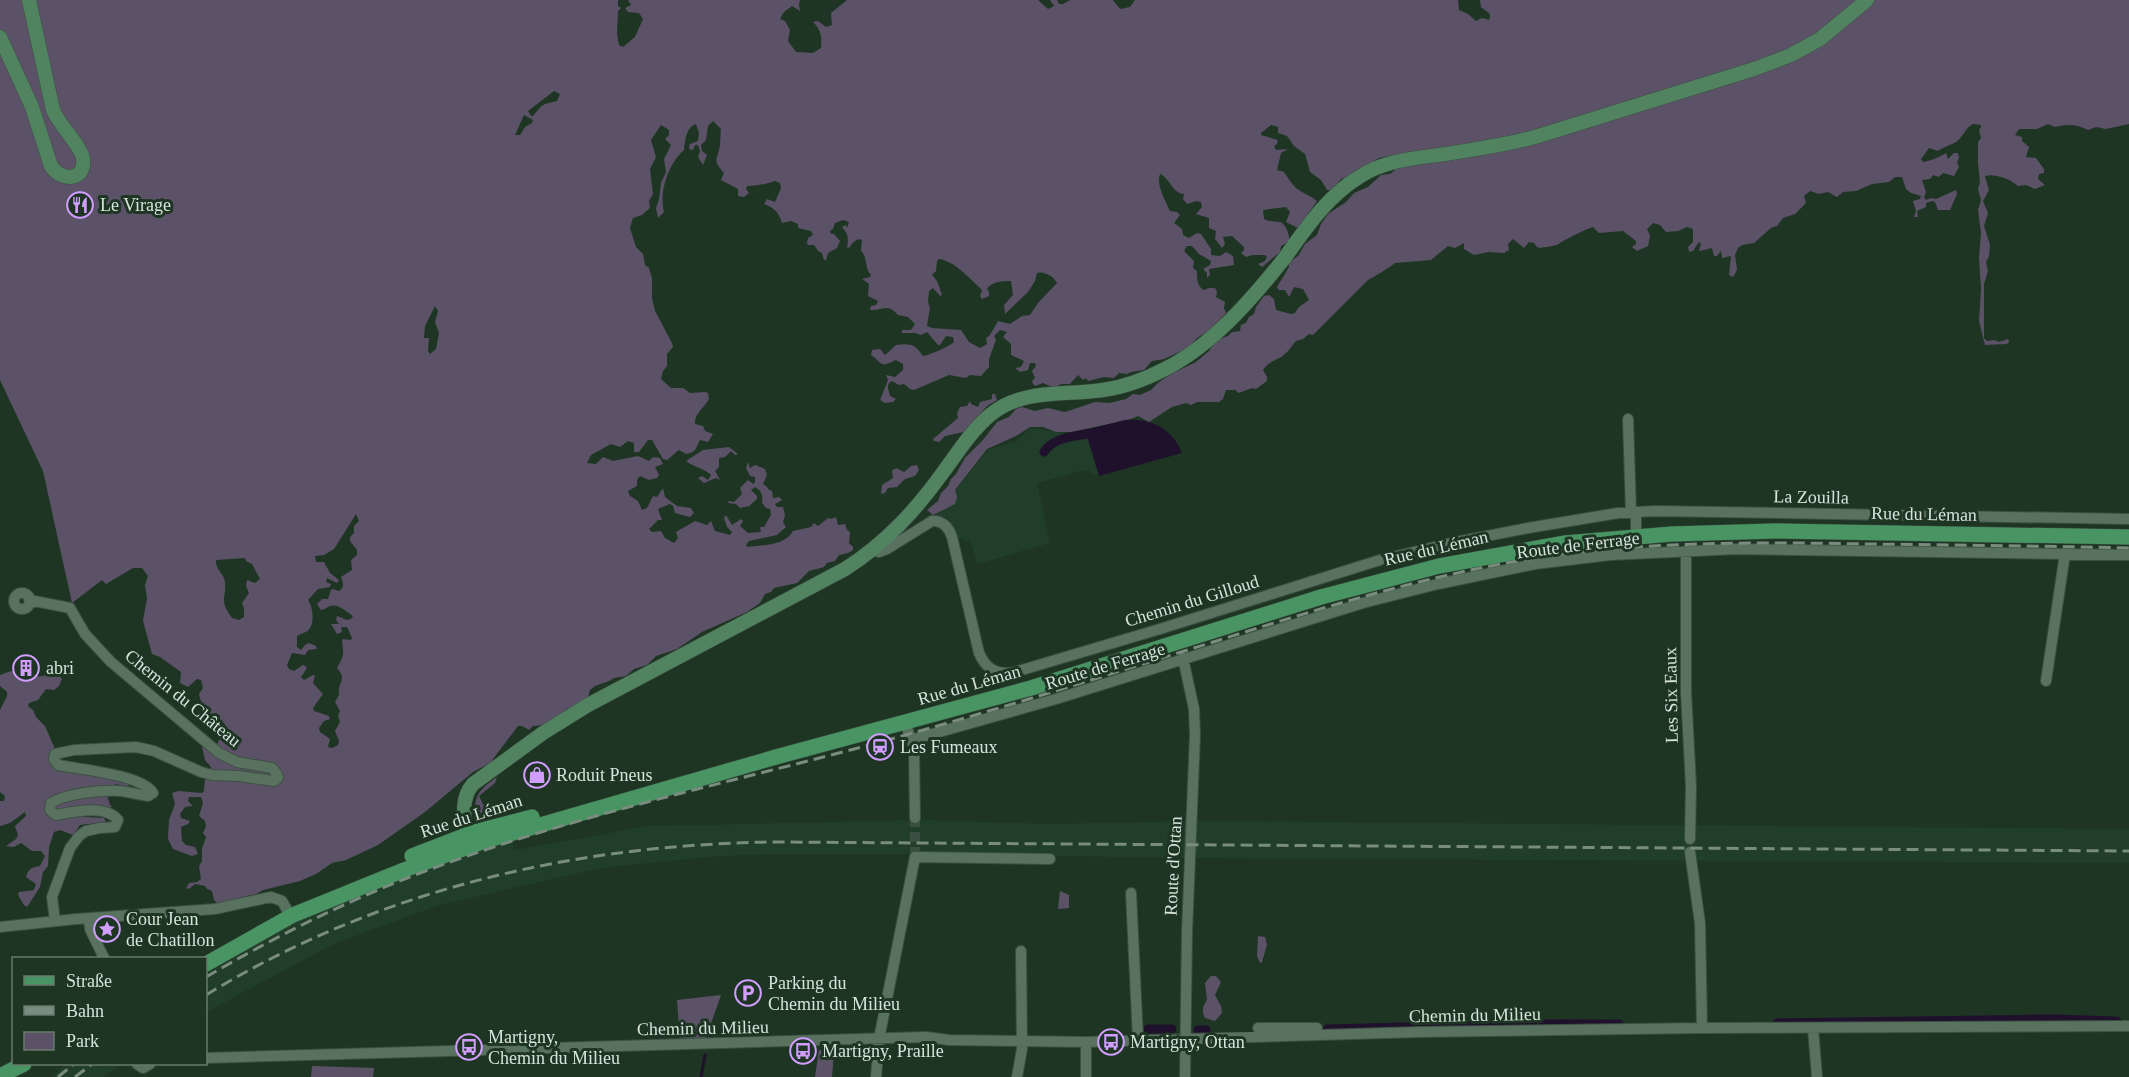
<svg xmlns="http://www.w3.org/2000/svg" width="2129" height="1077" font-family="Georgia,serif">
<rect width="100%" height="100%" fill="#1e3524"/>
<path fill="#203e29" d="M1141,420l17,5 12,9 12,19 -83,23 -15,-6 -47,13 13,60 -73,21 -7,-24 -5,1 -8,-4 -6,-16 -5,-4 -11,-1 53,-67 28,-7 14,-14 42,6 51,-13z
M922,820l125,4 152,-3 930,8v34l-932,-5 -277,-4h-151l-60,3 -109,11 -164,38 -102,38 -128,68v-38l91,-52 131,-58 82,-27 5,13 133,-24z
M66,1064h55l-17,13h-53z"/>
<path fill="#5c5267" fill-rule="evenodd" d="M0,0h618v6l3,2 -3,3 -1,23 2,11 4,2 12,-10 8,-18 -4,-6 -11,-1 -3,-4 6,-3 -3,-5h172l-1,5 1,6 -8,-5 -8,6 -4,7 5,2 5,9 -2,11 8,11 17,1 8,-5c1,-12 0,-18 -8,-26l5,-1 8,6 6,-2 -1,-12 16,-13h191l10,9 6,-3 -4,-6h7l2,4h4l7,-4h43l7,9 10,-2 5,-7h323l1,10 9,4 8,7 6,-3 7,2 1,-4 -1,-3 -8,-6 -1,-7h649v124l-23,5 -10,-2 -8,3c-12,-6 -20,-6 -33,-3l-7,-3 -11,5h-18l-4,6 7,2v4l7,6 -3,10 10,1 8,11v4l-5,1 -1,5 7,6 -10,4 -9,-4 -8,1c-7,-7 -24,-13 -33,-10l4,14 -6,11 5,12 -4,13 6,19 -1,11 -3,6 2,9 -4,13v54l3,3 7,-1 5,2 9,-3 1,3 -2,2 -22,1 -6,-24 2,-32 -2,-32 2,-24 -3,-23 3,-10 -3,-11 2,-7 -2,-19v-21l3,-4 -2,-8 2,-3v-2l-8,-1c-8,4 -10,13 -17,18 -5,3 -11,4 -18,9l-9,-3 -8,11 2,3c7,-1 17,-5 23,-9l2,6 6,-6h4l1,5 -2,4 2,5 -5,9 -11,-3 -4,4 -6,-2 -3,4 -8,1 4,12 -2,5 2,3 5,-2 5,1 20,-9 1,4 -7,16h-12l-3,-8 -3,-1 -6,2v4l-9,4 1,6h-4l2,-6 -3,-10 7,-2 1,-3 -10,-3 -5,-4 -4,-12h-7l-6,5 -17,2 -16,7 -13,1 -6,5 -9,-5 -9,2 -9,-3 -6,5 2,7 -11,11 -12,4 -6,8 -6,2 -17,15 -12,2 -4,3 -3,7 2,15 -4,7 -4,-2 2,-19 -9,2 -1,-7 -4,5h-3l-2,-8 -12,3 -1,-1 2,-6 -2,-2 -6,9 -4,1 -1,-5 5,-5v-13l-6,-2 -9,4 -12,1 -6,-7 -7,-2 -6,6 3,7 -2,10 -11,5 -5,-4 4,-3v-3l-13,-10 -24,2 -6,-6c-5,1 -33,15 -36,18 -5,1 -17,4 -20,2l-3,-4 -5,-1 -5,6 -11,-9 -5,5 1,6 -5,3 -15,-1 -15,3 -10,-6v-6l-9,5 -7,-2 -17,14 -36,3c-3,3 -23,15 -27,17l-55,55 -4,-1 -6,5 -7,2c-5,6 -10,14 -17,17 -7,4 -12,5 -16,12l4,7v4l-11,8 -4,-1 -13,5 -4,-3h-9l-3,9 -4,3h-22l-6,3 -5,-2 -14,4 -23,15 -11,-6 -10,4 -57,12h-15l-13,-5h-13l-14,9 -29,13 -32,41 2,7 -2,7 -22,11 -6,-5 11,-9 3,-8 7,-7 3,-7 5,-5 9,-16 18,-18 14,-18 12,-5 7,-8 6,-2 13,4 13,-3 17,4 30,-10 14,1 17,-4 7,-5 7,1 11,-5 8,-8 14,-9 23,-11 13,-11 7,-11 12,-4 4,-4 8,-1 1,-6 5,-2 3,-6 5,-3 2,-7 8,-11 5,-1 5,4 2,11 15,4 4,-1 4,-6 10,-7 -6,-11 -9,-2 -5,10 -4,-7h-6l-2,-3 12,-20v-5l9,-6 7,-12 12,-9 4,-11 7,-10 18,-12 8,-9 14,-6 13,-12 9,-1 5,-4 -2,-12 -5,-2 -9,2 -29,19 -9,2 -8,11h-6l-6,-10 -11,-8 -5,-18 -11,-8 -7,-10 -9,-3v-6l-7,-2 -10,8v2l17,5 -1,4 -3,2 2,4 12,-1 -7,4 -4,17 7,2c4,6 7,11 12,16 6,5 15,8 21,13l-19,27 -12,-6 4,-10 -4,-5 -23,3 1,9c6,3 10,2 16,3 5,1 10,13 9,18 -1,3 -6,5 -8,6l-1,6 -18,15 -4,-3 7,-3 2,-4 -2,-2h-12l-7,2 -5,-4 3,-3v-3l-12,-11 -9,1 2,7 -3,4 -7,-9 1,-8 -7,-3v-10l-13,-4 6,-7 -1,-5 -5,-1 -9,3 -4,-5 1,-5c-12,-1 -14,-16 -24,-20 -4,11 5,26 10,37l7,1 3,3 -6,8 8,6 1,6 6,3 8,-5 4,1 10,15v6l9,1 6,-4 7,4 1,9 -25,4 1,6 -3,3v-5l-4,-4 7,-4 1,-4 -12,-7 -7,-8h-5l-3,5 10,10 -1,7 4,3c0,7 0,16 7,19l5,-2h6l2,4 -1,5 9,5 -1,6 2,5 -16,17 -13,8 -9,10 -24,11 -12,2 -8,9 -13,2 -4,2 -8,-1 -5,5 -10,-1 -16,4 -2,-3 -3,2 -5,-5 -8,9h-9l-7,4 -11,-5 -8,3 -2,-2 -1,-3 3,-3 -3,-7 4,-5 -1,-3h-5l-2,7 -8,2 -5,-4 6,-1 3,-6 -13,-6v-11l-8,-7 4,-5 -7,-2 -6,6 2,4 -7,19v8l-8,9 -11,-1 -4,3 -17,-3 -35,15 -4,-1 -6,-5 -5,1 -7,-4c-7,4 -3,9 -2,15l6,3 -3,3 -8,1 -5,-3 8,-20 -2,-5 9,2 8,-7v-6l-7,-4c-17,8 -12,4 -25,-5l1,-5 8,-1 5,6 11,-10c14,-2 19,-1 27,11 7,-1 27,-10 31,-14l-1,-5 -7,-1 -6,9h-2l-11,-13 -6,3 -6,-2h-13v-3h9l4,-6 -7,-7 -10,-2c-11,-13 -15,-4 -28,-5l1,-4 5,-1 2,-4 -10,-5 1,-12 -7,-5 8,-2 1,-2c-7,-7 -3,-18 -10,-24l1,-11c-6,-3 -10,4 -13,8l-2,-1c2,-8 1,-14 -5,-20l4,-2 1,3 2,-6 -6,-2 -8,3 -2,6 -3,2 1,3h3l6,7 -3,7 -9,5 -2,7h-2l-2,-7 -4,-2 -4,-6h-6l-1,-2 1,-5 5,-3 -2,-4 -13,-3v-4l-7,-3 -9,2c-3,-10 -7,-15 -18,-19l3,-5 8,3 6,-14 -1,-5 -5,-2c-9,3 -19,5 -28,5l-1,3 3,4 -5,4 -6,-1v-7l-17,-9 3,-7c-9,-11 -9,-10 -5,-23 2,-5 1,-15 2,-21l-8,-8 -5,5 -2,14 -5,5 1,6 5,4 -4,10 -5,-8 2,-6 -2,-6h-3l-2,5 -4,-1 1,-5 8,-3 1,-8 -3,-9c-10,3 -11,17 -12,26 -16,14 -25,42 -20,62l-6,6 -2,-10 3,-9 2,-16 5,-11 -2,-13 7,-14 -6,-6 4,-4v-5l-8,-5 -10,15 5,17 -6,12 3,25 -4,7 1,7 -8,7 -9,3 -3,10 6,19 7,7 2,11 4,3 3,10v20l3,13 17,32 1,4 -6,7v12l-4,5 -2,8 10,9h12l7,5 15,-1 3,1 1,6c-5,9 -15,15 -14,25l8,2 2,5 8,3 -5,8 -8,-2c-5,9 -3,12 -14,14l-7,-4 -12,10 -4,-1 -11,-19h-4l-9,12h-5v-9l-6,-2 -8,6 -9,-3 -20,11 -4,8 9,1 7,-7 10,4 25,-5 11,5 4,-4 7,1 3,6 -8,3 4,8 -2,3 -8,2 -9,-4 -3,4v6l-9,5 2,5 8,5 4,9 5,-2 6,-12 4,1 6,-9 2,9 12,9 14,2 3,5 -4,4 -15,-4 -2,-7 -3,-2 -12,5 4,11h-4l-9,9 3,3 9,-1 4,7 9,5 4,-5 -2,-6 19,-11 12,4 4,-4 4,10 15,4 2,-3 -5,-5 -3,-9 2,-3 6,10 9,-6 2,2 -3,5 8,7 13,-1 -1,-5h4l7,-12 -1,-6 -4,-1 -4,-5c1,-7 0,-12 -7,-16l-4,3 6,6v3l-8,7 -9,2 -4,-4 -8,-1 1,-2 5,1 8,-8 -2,-6 8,-8 5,4 2,-2v-5l-5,-1 -4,-8 2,-6 2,6 5,-3 10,4 2,6 -4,9 4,3 2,3 3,1 1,7 6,-1 3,3 -7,4 2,3h6l2,8 -2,7 3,5 -9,8 -28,6 -3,4 1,2c15,-2 38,-1 46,-16l18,-4 3,-4 4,3 10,-8 3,1 5,-2 2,8 7,-1 2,6 3,2 -1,11 4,4v3l-5,3 -9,2 -4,6 -8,2 -3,4 -15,4 -12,12 -23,5 -3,4 -6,2 -5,9 -13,9 -45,20 -25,17 -21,7 -9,9 -13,4 -8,7 -12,2 -5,3 -14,5 -5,4 -2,7 -5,6 -16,6 -21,16 -13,1 -4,4 -7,-4h-4l-28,37 -17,9 -48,40 -47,33 -32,15 -14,3 -16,11 -16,7 -37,9 -7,4 -10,2 -14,5 -15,2 -3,-3 -2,-9 -5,-2 -2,-3 -10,-2 -6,5 -3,-1 3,-5 8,-1 4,-3 -2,-13 3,-5v-12l4,-12 -3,-4 3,-7 -1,-5 -6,-5 4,-13 -2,-6h-12l-1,4 5,5 -8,1 -5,7 1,4 9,3 -2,3 -7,3 1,14 4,4 9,2 3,7 -6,2 -19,-7 -5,-10 1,-19 6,-16 -3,-11 6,-2 24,2 2,-2 1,-12 5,-4 1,-8 -6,-7 -3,-13 2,-2 11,3 10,-19v-5l-22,-15 -4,-15 4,-6 -2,-8 -4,-1 -9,8 -8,-4 1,-11 -21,-15 -8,-3 -9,-33 4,-23 -2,-13 3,-9 -6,-8h-9l-27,16 -4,-4 -30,23 -29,-132 -43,-91zM554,91l6,3 -3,7c-16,4 -13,2 -24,15h-2l-3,-5zM524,115l9,5 -1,3 -7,4 -5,8h-5zM939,259c16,2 31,20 43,31l-2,6 2,3 7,-3v-4l-2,-3c5,-8 16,-8 24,-8l2,14 -9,10 1,9 23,-22 7,-11 2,-8c8,-2 17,4 20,10l-19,20 -8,12 -8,1 -12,8 -12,-3 -8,14 -4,3 1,6 -7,4 -11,-6 -8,-12 -29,-2 -5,-2 3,-18 -2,-6 1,-11 4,-3 7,8 2,-1 -5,-14 -5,-6 4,-4 1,-10zM435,306l3,5 -3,11 4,11 -3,16 -6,5 -2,-3 1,-13h-5l1,-12zM356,514l3,7 -5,5v7l-4,4v4l7,9v5l-6,5 1,10 -11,7c2,6 4,10 -2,14l-6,-2 -2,1 -3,9h-6l-5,5 4,6c3,0 6,-3 9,-4 8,-3 17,6 23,10l-2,3 -4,1 -10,-4 -1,4 3,4h-8l6,10 5,-2 -1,-5h6l5,11 -1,2 -8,-1 -1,2c2,15 2,13 -5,27 11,12 0,14 2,27l-4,7 5,9 -2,4 2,7 -5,9 4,10 -1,4 -6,3 -4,-1 2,-8 -10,-7 -1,-4 5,-7 6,-2 -1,-3 -15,-5 -1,-3 10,-14 -10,-11 2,-7 -2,-1 -9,5 -3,-3 6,-9 -2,-2 -2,-1 -9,6 -5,-2 -2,-4 5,-12 13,2 3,-5 9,-1 -1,-3 -7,-3 -4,2 -4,5 -4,-3v-11c3,-2 6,-3 9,-4 10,-6 7,-25 2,-32l10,-11 12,-2 1,-3 -5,-2 1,-4 10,5 2,-3 -9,-7 -6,-11h-8l-1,-6 9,-1 10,-6zM245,558l1,3 6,3 8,15 -5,4 -8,-3 -1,6 3,7 -7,10 2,5v9l-5,3 -7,-2c-13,-19 -6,-16 -7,-36 -1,-9 -10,-12 -9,-22z
M992,394h3l2,6 -10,6 -23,26 -19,4 -6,6 -5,-1 -1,-2 25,-21 -1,-5 3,-6 7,-1 3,-5 1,3 7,3 2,-5 12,-3z
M729,447l9,7 -3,1 -4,-4 -6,6 -6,1v9l-4,4 5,9 -4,-2 -12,5 -6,-5 4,-2 6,4 3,-5c-7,-7 -18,-8 -25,-14l17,-11z
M917,465l2,5 -4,6 -10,3 -8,8 -9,1 -3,5 -4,1 1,-9 11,-7 -1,-7c5,-5 6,-1 12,1l7,-6z
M52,670l5,2 5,7 -3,7 -5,4 -8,-1 -8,11 -9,3 -1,3 5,4 3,7 9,9 10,23 1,20 6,2 10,-4 56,14 1,6 -13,-3 -10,8 4,13 2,1 -2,2 -29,-2 -17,3 21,8 19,1 2,4 -26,3 -7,10 -13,-5 -6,2 -5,15 -1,19 -5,6 -3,15 -13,20 -3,-2 -6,-10 1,-3 15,-2 2,-6 -10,-7c2,-8 6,-10 14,-11l5,-10 -4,-5h-9l-11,-8 -7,4 -8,-1 10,-7 2,-4 -3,-9 11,-10 -1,-4 -15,11 -10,3v-25h4l1,-5 -5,-4v-82l7,-14v-4l-7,-6v-11l11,-4 19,6 14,-1 3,-4z
M497,777l-2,6 -16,13 8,16 25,-5 8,1c-14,5 -33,13 -44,1 -3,-15 10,-24 21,-32z
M1060,891l9,4v13l-11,1z
M1258,936l7,1 2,8 -5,17 -2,1 -3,-7z
M1211,976h5l5,6 -6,13 6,11 1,7 -7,8 -10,-3c-4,-8 -2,-12 2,-18l-2,-17z
M721,995l-15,43 -26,2 -3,-40z
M819,1050l15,1 -2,26h-17z
M312,1066l62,2 -1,9h-62z"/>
<path fill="#1f112b" d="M1125,420c26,-2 47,8 57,33l-83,23 -14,-46z"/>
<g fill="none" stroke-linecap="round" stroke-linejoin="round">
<path stroke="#1f112b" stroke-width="3" d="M701,1077l4,-22"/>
<path stroke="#1f112b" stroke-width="9" d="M1044,452c11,-17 37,-16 55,-20
M1777,1023l278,-4 62,2
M1529,1024h90
M1148,1029h24
M1327,1029l192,-5
M1198,1030h8"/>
<path stroke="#3a4f3f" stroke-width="10" stroke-dasharray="10 5" stroke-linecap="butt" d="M915,857v-39"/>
<g stroke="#3c5042" stroke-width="12">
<path id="street" d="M1628,419l3,93
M1636,512v24
M873,550l6,2 8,-3 45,-28c11,-1 17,7 20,16l27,116c7,16 18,23 36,19l145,-43 220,-69 71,-17 77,-15 90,-15 37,-2 474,8
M1686,551v141l5,94 -1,53
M14 601a8 8 0 1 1 16 0a8 8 0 1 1-16 0Z
M29,600l41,8 15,26 26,28 108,91 18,9 35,6 5,6 1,4 -4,3 -35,-5 -27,-1 -11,-3 -47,-21 -18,-4 -62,3 -19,4 -1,5 4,6c20,4 85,10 95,28l-5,3c-9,-1 -18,-4 -28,-5 -19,-1 -53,2 -69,12l-1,7 6,5c17,-3 49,-11 62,5l-3,7 -15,1 -14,3 -7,5 -9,12 -18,49 3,24
M1183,658l11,51 1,26 -8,197 -2,145
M2046,681l19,-127
M905,723l9,24 1,71
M911,740l145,-41 307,-96 75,-19 97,-20 75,-9 127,-6 392,6
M1690,852l10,71 2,105
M1131,893l7,146
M89,918l1,11 14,29
M0,927l76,-8 139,-10 56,-12 11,4 9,16
M1258,1028h59
M1813,1028l4,49
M206,1058l720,-21 23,3 137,2 334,-10 282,-4 427,-2
M137,1064l6,4 7,-4
M876,1077l3,-38 36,-182 135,2
M1017,1077l5,-28 -1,-98
M1086,1077v-35"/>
</g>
<g stroke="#3c5042" stroke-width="15">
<path id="secondary" d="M0,37l32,70 19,59c10,16 35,15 32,-7 -1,-12 -24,-34 -30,-49l-24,-110
M468,845c-2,-20 -10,-44 5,-61l70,-51 45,-28 257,-136c41,-26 71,-59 99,-98 14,-19 28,-41 46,-56 32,-27 75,-19 113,-25 22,-3 45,-12 64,-22 46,-24 84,-68 116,-108 22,-30 43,-63 76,-83 26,-17 57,-19 87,-23 30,-5 59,-9 89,-17l219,-68 37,-14 29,-16 47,-39"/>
</g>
<g stroke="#3c5042" stroke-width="16">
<path id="primary" d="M412,856l62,-24 58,-15
M206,964l87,-49 111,-45 81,-29 291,-84 255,-69 290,-91 118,-31 126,-23 107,-9 102,-3 355,6
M0,1076l24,-12"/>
</g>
<use href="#street" stroke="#59725f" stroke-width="10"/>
<use href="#secondary" stroke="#518361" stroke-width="14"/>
<use href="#primary" stroke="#489563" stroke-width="15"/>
<path stroke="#798c7e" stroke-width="3" stroke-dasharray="12 6" stroke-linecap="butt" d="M206,977c72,-42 146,-79 225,-108 147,-55 302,-87 453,-128 109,-30 217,-64 326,-98 105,-33 210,-66 319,-84 113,-18 226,-17 340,-15 86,1 173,2 260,4
M206,995c172,-105 365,-150 566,-153l1357,9
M58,1077l16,-13
M75,1077l17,-13"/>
</g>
<defs>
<g id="restaurant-ring" transform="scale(1.35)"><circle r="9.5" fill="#1e3524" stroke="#d19dfe" stroke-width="1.5"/><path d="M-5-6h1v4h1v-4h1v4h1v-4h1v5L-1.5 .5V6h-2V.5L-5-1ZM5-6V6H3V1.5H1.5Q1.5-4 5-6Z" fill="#d19dfe"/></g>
<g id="building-ring" transform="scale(1.35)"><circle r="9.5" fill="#1e3524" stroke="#d19dfe" stroke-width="1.5"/><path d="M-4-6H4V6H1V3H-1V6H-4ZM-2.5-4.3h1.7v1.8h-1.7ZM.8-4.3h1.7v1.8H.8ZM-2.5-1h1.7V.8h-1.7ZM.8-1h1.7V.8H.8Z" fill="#d19dfe"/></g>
<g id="station-ring" transform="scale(1.35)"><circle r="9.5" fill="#1e3524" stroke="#d19dfe" stroke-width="1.5"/><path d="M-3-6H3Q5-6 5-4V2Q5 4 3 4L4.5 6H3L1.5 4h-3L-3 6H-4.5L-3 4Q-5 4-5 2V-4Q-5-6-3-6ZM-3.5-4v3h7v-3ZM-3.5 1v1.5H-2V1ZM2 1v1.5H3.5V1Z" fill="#d19dfe"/></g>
<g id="shop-ring" transform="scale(1.35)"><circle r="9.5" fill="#1e3524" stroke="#d19dfe" stroke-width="1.5"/><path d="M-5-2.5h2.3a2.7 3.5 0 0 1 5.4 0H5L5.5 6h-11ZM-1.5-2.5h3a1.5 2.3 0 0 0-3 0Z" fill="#d19dfe"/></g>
<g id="sight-ring" transform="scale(1.35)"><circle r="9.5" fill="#1e3524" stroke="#d19dfe" stroke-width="1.5"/><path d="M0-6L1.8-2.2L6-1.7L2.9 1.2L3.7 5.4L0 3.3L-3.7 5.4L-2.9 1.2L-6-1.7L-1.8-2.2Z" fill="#d19dfe"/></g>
<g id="parking-ring" transform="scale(1.35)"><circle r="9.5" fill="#1e3524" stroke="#d19dfe" stroke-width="1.5"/><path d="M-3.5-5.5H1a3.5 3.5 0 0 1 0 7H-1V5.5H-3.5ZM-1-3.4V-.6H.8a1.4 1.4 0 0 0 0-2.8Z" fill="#d19dfe"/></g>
<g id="bus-ring" transform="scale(1.35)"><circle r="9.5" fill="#1e3524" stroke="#d19dfe" stroke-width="1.5"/><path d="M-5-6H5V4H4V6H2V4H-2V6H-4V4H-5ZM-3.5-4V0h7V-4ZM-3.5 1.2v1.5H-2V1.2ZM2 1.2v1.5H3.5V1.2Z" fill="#d19dfe"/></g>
</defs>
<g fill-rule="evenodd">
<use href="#restaurant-ring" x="80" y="205"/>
<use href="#building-ring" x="26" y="668"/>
<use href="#station-ring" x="880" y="747"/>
<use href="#shop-ring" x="537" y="775"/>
<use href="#sight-ring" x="107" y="929"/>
<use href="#parking-ring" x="748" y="993"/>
<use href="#bus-ring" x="1111" y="1042"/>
<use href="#bus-ring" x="469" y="1047"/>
<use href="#bus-ring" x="803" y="1051"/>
</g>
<g text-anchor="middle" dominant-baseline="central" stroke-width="6" stroke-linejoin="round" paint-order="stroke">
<g font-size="18" fill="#d6e4d9" stroke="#1e3524" text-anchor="start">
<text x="100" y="205">Le Virage</text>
<text x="46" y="668">abri</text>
<text x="900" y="747">Les Fumeaux</text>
<text x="556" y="775">Roduit Pneus</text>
<text x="126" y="919">Cour Jean<tspan x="126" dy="21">de Chatillon</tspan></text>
<text x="768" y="983">Parking du<tspan x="768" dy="21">Chemin du Milieu</tspan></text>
<text x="488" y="1037">Martigny,<tspan x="488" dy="21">Chemin du Milieu</tspan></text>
<text x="1130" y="1042">Martigny, Ottan</text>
<text x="822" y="1051">Martigny, Praille</text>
</g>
<g font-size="18" fill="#d6e4d9" stroke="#1e3524">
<text transform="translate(1811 497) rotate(1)">La Zouilla</text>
<text transform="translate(1924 514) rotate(1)">Rue du Léman</text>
<text transform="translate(1578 545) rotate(-7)">Route de Ferrage</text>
<text transform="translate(1436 548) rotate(-13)">Rue du Léman</text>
<text transform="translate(1192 601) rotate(-17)">Chemin du Gilloud</text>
<text transform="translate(1105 666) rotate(-17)">Route de Ferrage</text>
<text transform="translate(969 685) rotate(-16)">Rue du Léman</text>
<text transform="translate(1671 695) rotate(-91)">Les Six Eaux</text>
<text transform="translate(183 698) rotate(39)">Chemin du Château</text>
<text transform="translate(471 816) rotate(-18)">Rue du Léman</text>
<text transform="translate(1173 866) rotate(-87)">Route d'Ottan</text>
<text transform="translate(1475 1015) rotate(-1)">Chemin du Milieu</text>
<text transform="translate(703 1028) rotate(-1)">Chemin du Milieu</text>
</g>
</g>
<rect x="12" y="957" width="195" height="108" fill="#1e3524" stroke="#687b6c" stroke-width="1.5"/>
<rect x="24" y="976" width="30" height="9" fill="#489563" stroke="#687b6c" stroke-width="1.5"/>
<text x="66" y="987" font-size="18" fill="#d6e4d9">Straße</text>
<rect x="24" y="1006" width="30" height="9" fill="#798c7e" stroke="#687b6c" stroke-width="1.5"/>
<text x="66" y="1017" font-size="18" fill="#d6e4d9">Bahn</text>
<rect x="24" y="1032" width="30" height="18" fill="#5c5267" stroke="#687b6c" stroke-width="1.5"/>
<text x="66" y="1047" font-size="18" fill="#d6e4d9">Park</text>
</svg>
